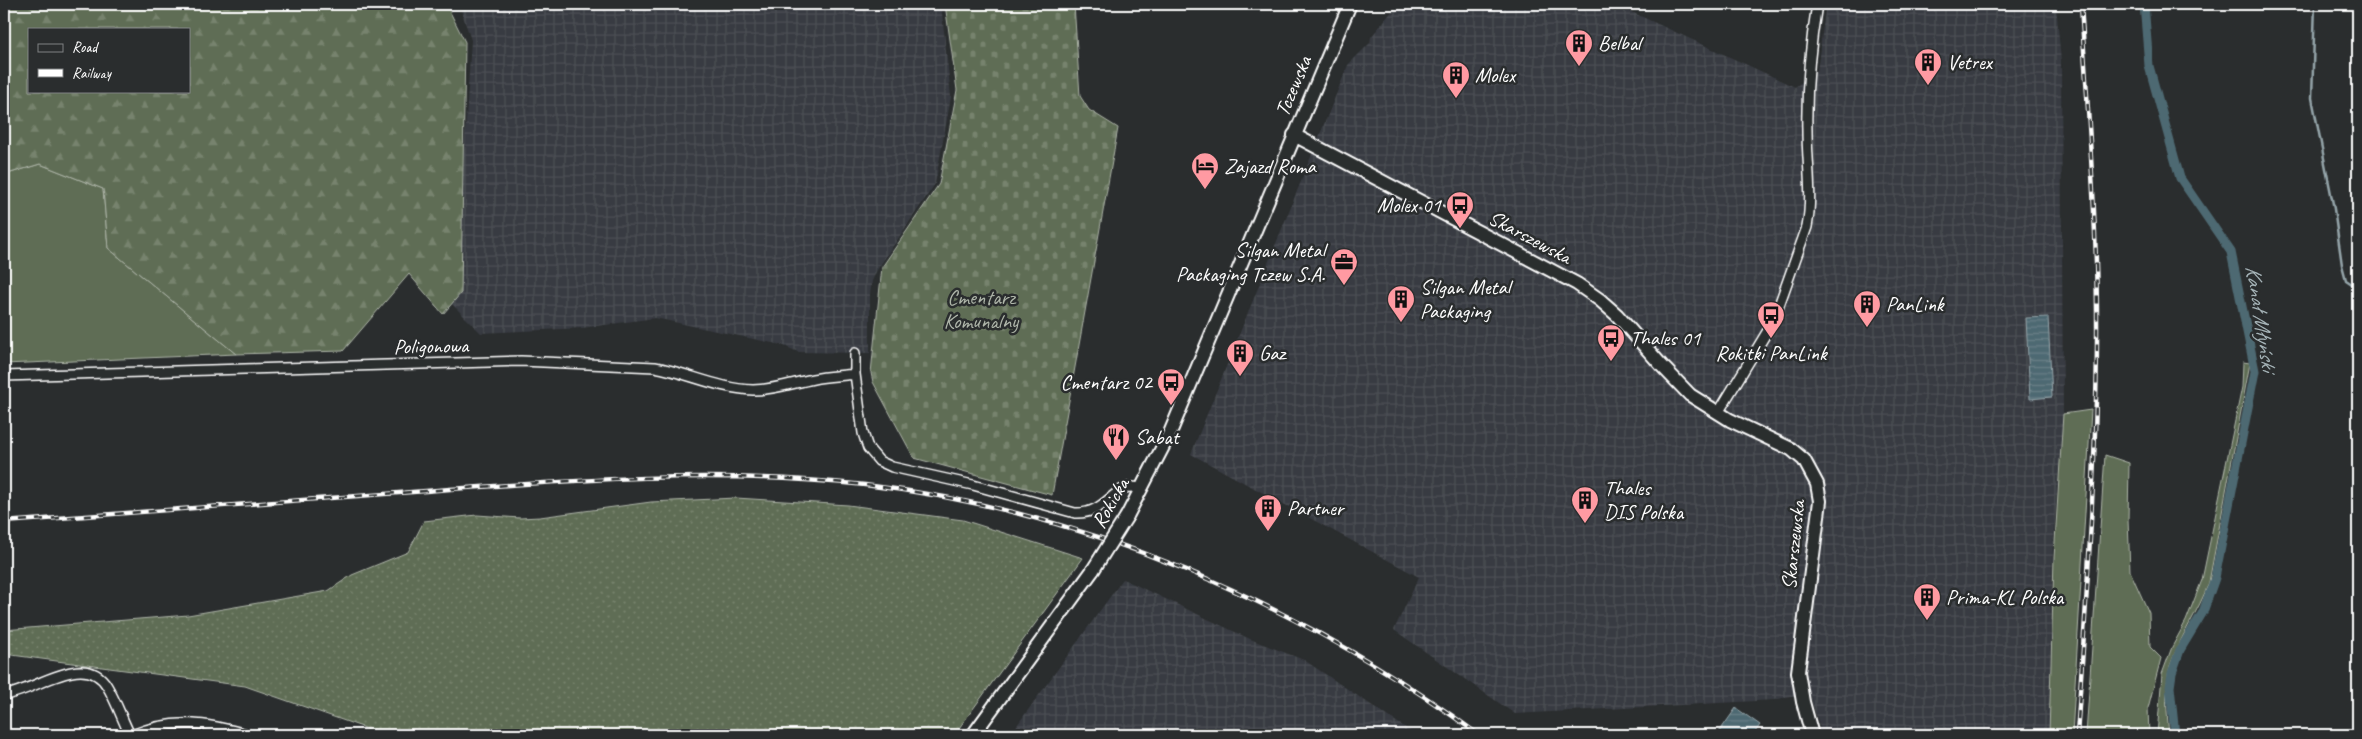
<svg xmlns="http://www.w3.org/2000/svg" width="2362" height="739" font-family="Caveat,sans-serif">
<defs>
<pattern id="industrial-grid" width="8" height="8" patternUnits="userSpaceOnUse" patternTransform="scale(1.25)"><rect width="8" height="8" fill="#383b42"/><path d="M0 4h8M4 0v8" fill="none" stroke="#4c4f55"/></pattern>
<pattern id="forest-firs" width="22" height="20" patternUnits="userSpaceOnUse" patternTransform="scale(1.25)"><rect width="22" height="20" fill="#5f6d54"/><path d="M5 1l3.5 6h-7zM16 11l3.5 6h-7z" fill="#77836e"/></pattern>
<pattern id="cemetery-stones" width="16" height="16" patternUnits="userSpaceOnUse" patternTransform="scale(1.25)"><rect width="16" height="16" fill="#5f6d54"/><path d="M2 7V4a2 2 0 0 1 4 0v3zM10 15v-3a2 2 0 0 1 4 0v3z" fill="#77836e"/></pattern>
<pattern id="garden-dots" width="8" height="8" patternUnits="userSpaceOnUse" patternTransform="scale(1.25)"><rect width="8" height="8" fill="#5f6d54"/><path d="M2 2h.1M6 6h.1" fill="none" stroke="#77836e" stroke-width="1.8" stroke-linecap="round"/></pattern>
<pattern id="water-rules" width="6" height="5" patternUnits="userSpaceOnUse" patternTransform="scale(1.25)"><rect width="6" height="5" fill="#4e6972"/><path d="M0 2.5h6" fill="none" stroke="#698087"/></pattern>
</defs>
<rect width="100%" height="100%" fill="#2a2d2e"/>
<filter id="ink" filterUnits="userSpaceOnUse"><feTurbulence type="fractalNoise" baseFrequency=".02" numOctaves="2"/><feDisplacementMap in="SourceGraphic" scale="10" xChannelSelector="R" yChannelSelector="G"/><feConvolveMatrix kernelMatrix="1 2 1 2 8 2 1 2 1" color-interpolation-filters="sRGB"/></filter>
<g filter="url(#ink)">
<path fill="url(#industrial-grid)" d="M459,4h482l10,93 -16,87 -58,86 -5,11 -2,13v59l-72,-1 -16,-7 -127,-27 -73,10 -101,5 -32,-32 12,-99 10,-162z
M1398,4h216l181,83 22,-16 9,-67h230l5,58 2,353 -10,129 -4,191h-227l-13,-43 -35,8 -259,14 -121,-84 25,-53 -228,-123 157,-389 22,-22 1,-6z
M1123,579l127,60 54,21 112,75h-406z"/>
<path fill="#5f6d54" stroke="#afb6aa" d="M40,164l63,25 5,59 128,106 -232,10v-189z
M2243,362l7,1 -41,219c-10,29 -29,54 -39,84 -6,22 -3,47 -1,69h-12l5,-61 10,-27 14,-26 16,-41 40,-193z
M2091,410l-19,325h-23l5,-177 9,-144z
M2105,455l24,8 -1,57 2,51 19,42 1,34 11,11 -13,50 1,27h-63z"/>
<path fill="url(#forest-firs)" stroke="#afb6aa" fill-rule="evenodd" d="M4,4h442l19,38 -4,251 -18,21 -34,-40 -66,77 -107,3 -128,-106 -5,-59 -63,-25 -36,11v-79l2,-1 -2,-7zM29,29h160v62h-160z"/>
<path fill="url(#cemetery-stones)" stroke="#afb6aa" d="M945,4h129l6,92 9,14 29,18 -66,367 -138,-37 -41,-76 -2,-9 11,-106 57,-83 18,-94z"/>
<path fill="url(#garden-dots)" stroke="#afb6aa" d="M736,498l112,7 115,15 120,38 -129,177h-576l-13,-7 -120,-42 -241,-32v-24l184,-15 140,-24 24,-16 56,-23 16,-31 53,-6 43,3 20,-1 111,-15z"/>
<path fill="url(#water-rules)" stroke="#95a5aa" d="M2048,317l4,80 -22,2 -4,-81z
M1736,708l24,17 -7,10h-36z"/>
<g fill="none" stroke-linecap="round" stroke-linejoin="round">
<path stroke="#95a5aa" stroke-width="2.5" d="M2315,4l-3,94 22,111 8,56 4,15 12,8"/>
<path stroke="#4e6972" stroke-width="9" d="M2144,4l5,62 31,112 51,74 24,119 -40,207 -12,34 -23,38 -8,23 -2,14 5,48"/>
<g stroke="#fff" stroke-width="12">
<path id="street" d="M855,353v21l8,59 5,15 11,13 13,6 81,18 102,28c34,2 39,-35 67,-24
M4,376l517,-15 134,6c33,6 64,22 98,23 21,0 40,-7 60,-11 14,-3 28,-3 42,-5
M1718,413l55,-91 34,-95c6,-32 0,-64 0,-96 -1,-43 3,-85 10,-127
M4,695c30,-3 81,-46 103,-9 9,15 15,33 23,49
M132,735c42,-18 75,-12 118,0"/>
</g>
<g stroke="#fff" stroke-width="16">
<path id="secondary" d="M1294,135l283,149 23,16 17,15 45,51 28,29 40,25 61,29 13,11 13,24 3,17 -22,171 5,30 9,33
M1127,516l43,-83 180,-429
M973,735l120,-165"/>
</g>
<use href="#street" stroke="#2a2d2e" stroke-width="9"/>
<use href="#secondary" stroke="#2a2d2e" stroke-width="12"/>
<g stroke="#fff" stroke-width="4.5">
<path id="rail" d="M4,522c141,-10 281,-21 422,-31 146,-11 293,-22 439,-6 220,25 437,120 614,250
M2077,735c9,-130 19,-261 20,-392 1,-113 -9,-226 -16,-339"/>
</g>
<use href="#rail" stroke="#2a2d2e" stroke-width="2.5" stroke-dasharray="8" stroke-linecap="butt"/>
<g stroke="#fff" stroke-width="16" stroke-linecap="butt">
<path id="secondary-bridge" d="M1093,570l34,-54"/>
</g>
<use href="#secondary-bridge" stroke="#2a2d2e" stroke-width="12"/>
</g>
</g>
<defs>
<g id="building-pin" transform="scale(1.4375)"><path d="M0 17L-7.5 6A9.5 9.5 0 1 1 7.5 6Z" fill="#ff9aa2" stroke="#2a2d2e"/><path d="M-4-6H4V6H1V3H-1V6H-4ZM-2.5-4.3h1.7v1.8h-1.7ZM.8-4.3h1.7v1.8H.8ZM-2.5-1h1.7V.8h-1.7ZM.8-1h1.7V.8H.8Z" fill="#111"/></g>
<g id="hotel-pin" transform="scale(1.4375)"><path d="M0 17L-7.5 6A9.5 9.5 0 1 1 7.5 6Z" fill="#ff9aa2" stroke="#2a2d2e"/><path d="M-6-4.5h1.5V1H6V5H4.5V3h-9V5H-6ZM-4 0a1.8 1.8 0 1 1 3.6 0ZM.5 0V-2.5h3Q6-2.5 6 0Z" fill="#111"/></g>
<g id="bus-pin" transform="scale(1.4375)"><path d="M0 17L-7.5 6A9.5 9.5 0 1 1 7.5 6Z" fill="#ff9aa2" stroke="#2a2d2e"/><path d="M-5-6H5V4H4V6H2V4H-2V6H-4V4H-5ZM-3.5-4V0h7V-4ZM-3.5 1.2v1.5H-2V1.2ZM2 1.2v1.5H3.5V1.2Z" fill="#111"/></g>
<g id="office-pin" transform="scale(1.4375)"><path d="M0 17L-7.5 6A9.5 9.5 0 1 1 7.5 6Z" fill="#ff9aa2" stroke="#2a2d2e"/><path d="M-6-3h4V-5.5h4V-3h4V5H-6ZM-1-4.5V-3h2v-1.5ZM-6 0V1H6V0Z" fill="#111"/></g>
<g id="restaurant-pin" transform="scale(1.4375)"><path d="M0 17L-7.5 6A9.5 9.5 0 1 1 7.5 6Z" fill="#ff9aa2" stroke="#2a2d2e"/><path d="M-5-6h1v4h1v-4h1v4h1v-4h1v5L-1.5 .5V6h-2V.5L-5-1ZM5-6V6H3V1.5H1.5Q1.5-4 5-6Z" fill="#111"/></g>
</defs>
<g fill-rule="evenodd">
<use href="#building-pin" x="1579" y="43"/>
<use href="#building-pin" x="1928" y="62"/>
<use href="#building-pin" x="1456" y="75"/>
<use href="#hotel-pin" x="1205" y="166"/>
<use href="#bus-pin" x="1460" y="205"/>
<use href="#office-pin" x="1344" y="262"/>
<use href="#building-pin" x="1401" y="299"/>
<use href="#building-pin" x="1867" y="304"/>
<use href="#bus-pin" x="1771" y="315"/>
<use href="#bus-pin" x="1611" y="338"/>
<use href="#building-pin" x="1240" y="353"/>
<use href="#bus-pin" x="1171" y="382"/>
<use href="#restaurant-pin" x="1116" y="437"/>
<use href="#building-pin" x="1585" y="500"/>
<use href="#building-pin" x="1268" y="508"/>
<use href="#building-pin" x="1927" y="597"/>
</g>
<g text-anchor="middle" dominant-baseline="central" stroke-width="5" stroke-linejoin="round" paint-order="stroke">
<g font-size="21" fill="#fff" stroke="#2a2d2e" text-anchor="start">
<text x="1598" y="43">Belbal</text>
<text x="1947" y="62">Vetrex</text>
<text x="1475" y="75">Molex</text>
<text x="1224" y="166">Zajazd Roma</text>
<text x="1441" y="205" text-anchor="end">Molex 01</text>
<text x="1325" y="250" text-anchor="end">Silgan Metal<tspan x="1325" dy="24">Packaging Tczew S.A.</tspan></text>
<text x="1420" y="287">Silgan Metal<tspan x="1420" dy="24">Packaging</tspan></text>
<text x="1886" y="304">PanLink</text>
<text x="1630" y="338">Thales 01</text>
<text x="1259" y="353">Gaz</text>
<text x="1771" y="353" text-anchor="middle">Rokitki PanLink</text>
<text x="1152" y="382" text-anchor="end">Cmentarz 02</text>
<text x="1135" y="437">Sabat</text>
<text x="1604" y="488">Thales<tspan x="1604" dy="24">DIS Polska</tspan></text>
<text x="1287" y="508">Partner</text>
<text x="1946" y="597">Prima-KL Polska</text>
</g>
<g font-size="21" fill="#fff" stroke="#2a2d2e">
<text transform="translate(1293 86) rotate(-67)">Tczewska</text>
<text transform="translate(1530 237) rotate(28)">Skarszewska</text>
<text transform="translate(431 346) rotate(-1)">Poligonowa</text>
<text transform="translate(1110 503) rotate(-60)">Rokicka</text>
<text transform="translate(1793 545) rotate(-84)">Skarszewska</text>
</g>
<g font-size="21" fill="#afb6aa" stroke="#2a2d2e">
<text x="981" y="297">Cmentarz<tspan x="981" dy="24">Komunalny</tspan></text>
</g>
<g font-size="22" font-style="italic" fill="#a6b4b8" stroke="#2a2d2e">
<text transform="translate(2261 318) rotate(81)">Kanał Młyński</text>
</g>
</g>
<rect width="2362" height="739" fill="none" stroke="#2a2d2e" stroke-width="20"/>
<rect x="10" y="10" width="2342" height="719" fill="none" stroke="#fff" stroke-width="2" filter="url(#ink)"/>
<rect x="28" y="28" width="162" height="65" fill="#2a2d2e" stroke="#7f8182"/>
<rect x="38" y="44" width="25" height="8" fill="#2a2d2e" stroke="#7f8182"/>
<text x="72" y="52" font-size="15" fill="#ffffff">Road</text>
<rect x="38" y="69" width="25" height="8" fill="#ffffff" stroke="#7f8182"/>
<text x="72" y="78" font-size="15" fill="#ffffff">Railway</text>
</svg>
